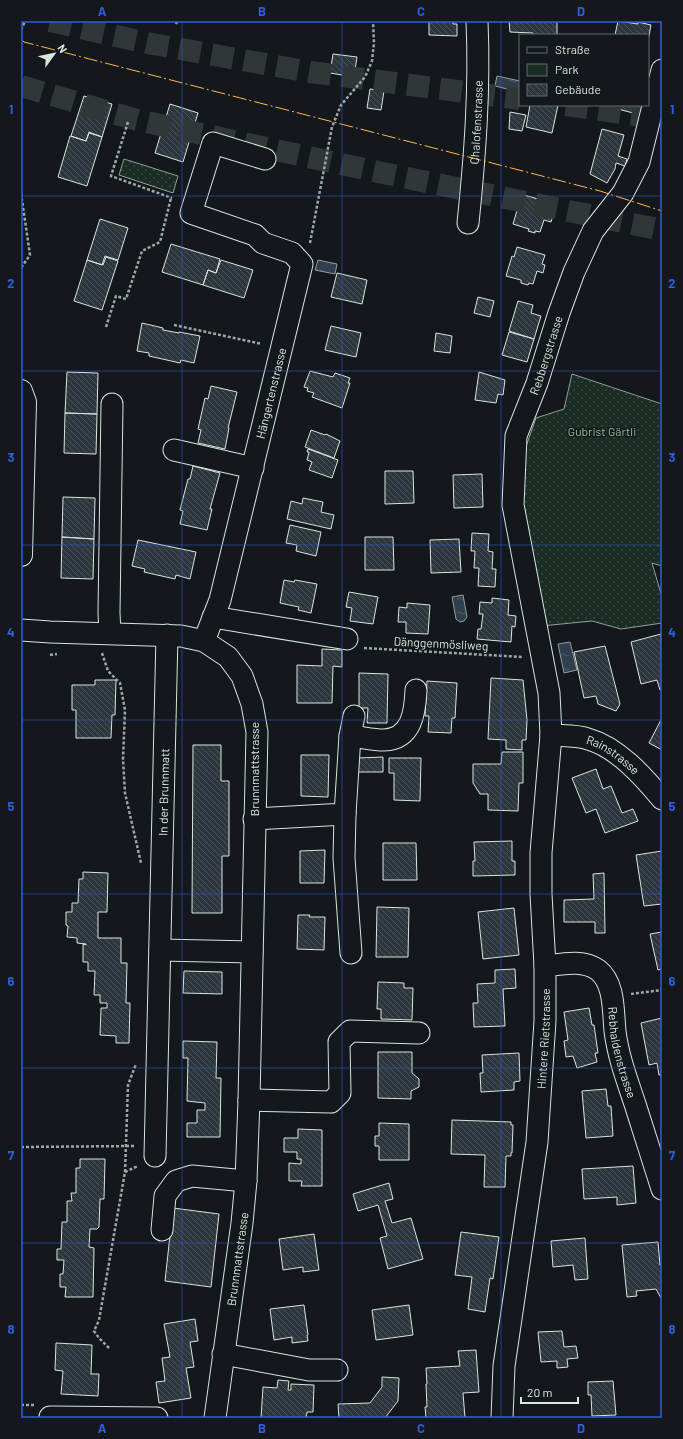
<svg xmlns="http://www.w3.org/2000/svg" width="683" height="1439" font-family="Barlow,sans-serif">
<defs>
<pattern id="green-dots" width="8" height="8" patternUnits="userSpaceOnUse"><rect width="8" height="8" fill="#1a2d24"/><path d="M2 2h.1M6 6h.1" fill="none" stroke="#3b4b43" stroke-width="1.8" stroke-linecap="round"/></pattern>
<pattern id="water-ripples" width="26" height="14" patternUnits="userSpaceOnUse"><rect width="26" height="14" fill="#2f3f4d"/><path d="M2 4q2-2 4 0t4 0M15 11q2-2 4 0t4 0" fill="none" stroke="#4c5b66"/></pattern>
<pattern id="building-back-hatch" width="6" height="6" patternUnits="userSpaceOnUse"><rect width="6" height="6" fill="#2c363c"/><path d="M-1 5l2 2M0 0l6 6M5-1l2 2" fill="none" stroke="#4a5358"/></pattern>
</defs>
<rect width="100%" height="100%" fill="#14181c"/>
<path fill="url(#green-dots)" stroke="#939e99" d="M124,159l54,17 -5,17 -54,-18z
M572,374l90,30v162l-10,-3 10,34v26l-41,6 -29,-8 -51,5 -23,-120 3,-45 15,-43 28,-9z"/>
<path fill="url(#water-ripples)" stroke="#939e99" d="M497,76l23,5 -1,11 -24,-6z
M318,260l19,4 -2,10 -20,-4z
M463,595l4,22 -3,4 -4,1 -4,-3 -4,-22z
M570,642l7,28 -13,3 -6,-29z"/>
<path fill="url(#building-back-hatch)" stroke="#d8e6dc" d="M429,21h24v3h4v12l-28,-1z
M509,21h48v14h-24v-2l-23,-1z
M618,21l20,3v-2l13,3 -3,16v-6h-33z
M333,54l24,3 -3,20 -24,-4z
M370,89l14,2 -3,19 -14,-2z
M84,96l28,8 -10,33 -13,-5 -3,9 -15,-5z
M170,104l28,9 -15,49 -28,-9z
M530,105h28l-6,28 -26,-6z
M607,105h28l-2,8 -26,-7z
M510,112l16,3 -4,16 -13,-2z
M602,129l22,6 -6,21 9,3 -2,7 -9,-3 -1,6 -8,14 -17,-9z
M89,133l13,4 -15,49 -29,-9 12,-41 16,5z
M524,195l28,8 -2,8 4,1 -3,10 -7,-2 -4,12 -5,-1v2l-7,-2 1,-2 -16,-5 6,-20 2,1z
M100,219l28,9 -10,32 -13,-4 -3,9 -15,-5z
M171,244l49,15 -4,14 -8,-3 -5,15 -41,-13z
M517,247l28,8 -3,9 3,1 -2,8 -6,-2 -4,13 -4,-1 -1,2 -7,-2v-3l-15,-4 6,-20 2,1z
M106,257l12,4 -16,49 -28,-9 13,-41 16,5z
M221,260l32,10 -9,28 -41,-13 5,-15 8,3z
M337,273l30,7 -5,24 -31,-7z
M478,297l16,4 -4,16 -16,-4z
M518,301l15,4 -2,8 10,3 -7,23 -25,-8z
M142,323l21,5v2l16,3v-1l21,4 -6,27 -13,-3 -1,3 -31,-7v-3l-12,-2z
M331,326l30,7 -5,24 -31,-7z
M509,332l25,7 -7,23 -25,-7z
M436,333l16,3 -2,17 -16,-2z
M310,371l23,6 2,-4 15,5 -2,5h2l-8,25 -30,-11 2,-4 -7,-2 1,-3 -4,-1z
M67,372l31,1 -1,41 -32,-1z
M479,372l26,8 -2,15 -5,-1 -2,9 -21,-3z
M211,386l26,6 -9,36h1l-4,21 -27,-6 3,-13 -3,-1 7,-31 3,1z
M65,413l32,1 -1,40 -32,-1z
M311,430l14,5 1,-1 14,7 -6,17 -29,-11z
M308,449l30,11 -6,18 -23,-8 3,-8 -5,-2 2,-8h-2z
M193,466l27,7 -10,36h2l-5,21 -27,-6 3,-13 -3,-1 8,-31h2z
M385,471h28l1,32 -29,1z
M482,474l1,33 -29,1 -1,-33z
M63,497l32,1 -1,41 -32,-2z
M303,498l20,4 -2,10 13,3 -3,14 -44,-10 4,-18 11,3z
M290,525l31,7 -5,24 -20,-5 1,-6 -11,-2z
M472,533l17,1 -1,17 5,1 -1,17h4l-1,18 -17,-1 1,-18h-5l1,-17h-4z
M62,537l32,2 -1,40 -32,-1z
M365,537h28l1,33h-29z
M459,539l2,33 -30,1 -1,-33z
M138,540l58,12 -6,27 -14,-4 -1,4 -31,-7 1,-3 -13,-3z
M284,580l10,2 1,-2 22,4 -6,29 -13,-3 1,-3 -19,-4z
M349,592l29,5 -5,27 -23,-3 2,-13 -6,-1z
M492,598l17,2 -1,15 8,1 -1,11 -3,-1 -1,16 -34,-3 1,-10h3l2,-15h-4l1,-12 12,1z
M407,603l23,2 -2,29 -22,-1v-11h-8l1,-15 8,1z
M661,634l1,55 -2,1 -3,-10 -16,4 -10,-42z
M605,646l15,58 -4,7 -18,-7 -2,-8 -12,2 -10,-46z
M322,649l20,1v17l-9,-1 -1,37h-35v-38l25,1z
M359,673l29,1 -1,49h-20l1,-15h-9z
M491,678l32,2 4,40 -1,20h-4v10l-16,-1v-9l-18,-1z
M95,680h21l-1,35h-3l-1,23h-35v-28h-4v-25h23z
M427,681l30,2 -2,35h-3l-1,15 -23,-1 1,-16h-4z
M662,718v32l-13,-7z
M193,745h28v36h8v75h-7v57h-30z
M502,752h21v31h-4l-1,28 -30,-1v-16h-8l-7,-11v-19h28z
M301,755h28l-1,42 -27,-1z
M383,757v15h-25v-14z
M389,758h32l-1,43 -26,-1v-27h-5z
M596,769l7,20 8,-3 11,27 11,-4 5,12 -33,12 -9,-24 -10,4 -14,-35z
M512,841v20h3v14l-42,1v-15h2l-1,-19z
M383,843h33l1,37h-34z
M325,850l-1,33h-24v-32z
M662,851v53l-18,2 -8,-51z
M83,872l25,1 -1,39h-9v26h23v25h6l-1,40h4l-1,40h-13v-7l-16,-1 1,-27h6v-5h-7v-8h-6l1,-24h-7v-9h-5v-18l3,1v-1l-9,-1v-5l-10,-1 1,-11 -2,-1v-13h6v-9h6l1,-24h4z
M604,873l1,60h-10v-11h-31v-22l30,-1 -1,-25z
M377,907l32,1 -1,49h-32z
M514,908l5,47 -36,4 -5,-47z
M298,915h12l-1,2h16l-1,33 -27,-1z
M662,932v37l-4,1 -8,-36z
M515,969l1,19 -13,1 2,37 -31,1 -1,-24h5l-1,-19 18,-1v-13z
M184,971l38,1v22l-39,-1z
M378,982l26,1v5h9l-1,32 -31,-1v-10h-4z
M589,1008l3,17h2l4,28h-3l2,9 -20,6 -4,-12 -7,1 -2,-16 4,-1 -4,-28z
M662,1018v57h-3l-2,-12 -8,2 -8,-42z
M183,1041l34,1 -1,36h5l-1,59h-33v-14h10v-13h8v-7l-18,-2 1,-43h-5z
M378,1052h34v21l7,6v8l-8,4v8l-33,-1z
M519,1053l1,28 -6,1v8l-33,2 -1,-19h3l-1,-18z
M606,1089l2,17h3l2,30 -27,2 -4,-47z
M452,1120l59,2v3h2l-1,28h-1v3h-5l-1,31h-21l1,-32 -34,-1z
M379,1123l30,1v36h-30v-14h-4v-10h4z
M298,1129l24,1v56h-21l1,-5h-13v-18l12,1v-5h-4v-7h-13v-14h14z
M80,1159h25l-1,40h-4l-1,28 -2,2h-7l-1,18 5,1v1l-1,48h-28l1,-10h-6v-13h3l1,-14h-7v-11h4l1,-27h5v-21h5l-1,-8h5v-25h4z
M633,1166l3,37 -19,2v-8l-33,2 -2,-30z
M389,1183l4,16 -8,2 7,22 19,-5 12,41 -35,10 -8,-31 7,-2 -9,-31 -20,6 -5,-17z
M173,1208l46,6 -8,73 -46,-6z
M461,1232l38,5 -6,42 -3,-1 -5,34 -17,-3 4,-32 -17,-2z
M314,1234l5,36 -16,2v-5l-20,3 -4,-31z
M585,1238l3,41 -13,1 -2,-15 -20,2 -2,-26z
M658,1242l2,23 2,-1v36l-6,-11 -20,2 1,5 -10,1 -5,-52z
M304,1305l4,30h-1l1,6 -16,2v-6l-18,3 -4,-31z
M409,1305l4,30 -37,5 -4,-30z
M195,1319l3,22 -8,1 4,25 -8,1 5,30 -32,5 -3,-21 9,-1 -3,-23 8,-1 -6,-33z
M562,1331l2,16 12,-1 2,12 -11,1 1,8 -11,1v-7l-16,1 -3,-30z
M56,1343l36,2 -1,29h8l-1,22 -37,-2 2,-23 -8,-1z
M476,1350l3,42 -16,1 2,25h-39l-1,-11h2l-1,-23h1l-1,-16 34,-2 -2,-15z
M382,1377l17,1 -1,23 -13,17h-46l-1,-14 32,-1 12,-16z
M278,1380l11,1 -1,9h3v-6l23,1 -1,27h-6l-1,6h-45l2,-31 14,1z
M613,1381l3,34 -24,1 -1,-21h-3v-13z"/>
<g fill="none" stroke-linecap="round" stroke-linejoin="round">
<path stroke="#313739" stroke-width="22" stroke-dasharray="22 11" stroke-linecap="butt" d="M50,21l97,22 163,29 210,27
M21,86l116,34 241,52 284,58
M566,105l96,14"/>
<g stroke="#d8e6dc" stroke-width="23">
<g id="minor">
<path id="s1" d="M468,223c7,-68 12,-134 9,-202"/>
<path d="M174,450l79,18"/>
<path d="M213,617l134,22"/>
<path d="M21,630l29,2 131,4 23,5 24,16 14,19 10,28 5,28 -8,368 -3,81 -4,42 -27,195"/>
<path d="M110,633l-1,-20 3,-209"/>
<path id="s2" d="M204,641l16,-41 82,-336 -10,-11 -29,-10 -8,-8 -64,-22 22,-70 52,16"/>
<path id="s3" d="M551,735c12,1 26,0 37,4 29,8 55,37 74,60"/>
<path d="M350,736c11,1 23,4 34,4 28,-1 31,-28 32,-50"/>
<path d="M345,814l-1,44 7,95"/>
<path d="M254,819l91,-5 5,-78 4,-20"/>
<path d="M160,950l92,2"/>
<path id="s4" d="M545,966c17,-2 38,-7 53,4 17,13 15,42 17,61 3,25 12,49 20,73 9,28 18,57 27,85"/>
<path d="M249,1100l82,2 9,-9 -1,-51 11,-11 69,2"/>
<path id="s5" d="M155,1156l12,-521"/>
<path d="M162,1230l3,-34 11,-15 16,-5 54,5"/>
<path d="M223,1354l86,16h28"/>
<path d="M50,1417l107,1"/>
<path id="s6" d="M502,1418l2,-52 33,-224 8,-121v-55l-4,-72v-41l10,-118 -2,-42 -36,-188 3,-69 21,-53 22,-70 15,-41 19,-41 30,-38 16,-31 23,-92"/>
</g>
</g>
<g stroke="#d8e6dc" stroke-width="24">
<path id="major" d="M21,391l4,11 -4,153"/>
</g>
<path stroke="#9da8a2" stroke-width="2.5" stroke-dasharray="3 2" stroke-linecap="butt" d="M176,24l1,-3
M21,30l4,-9
M128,122l-17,54 61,22
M21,193l9,62 -9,13
M310,243l22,-116 9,-22 24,-28 7,-16 2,-18 -1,-22
M174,325l88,19
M106,327l10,-31 10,3 16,-48 18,-9 11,-44
M364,648l159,9
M102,653l6,18 12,12 5,27 -2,49 2,34 16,70
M50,655l7,-1
M631,994l31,-4
M21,1147l114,-1
M125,1172l3,-87 8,-21
M109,1348l-10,-10 -5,-7 5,-11 26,-148 13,-6
M21,1405h14"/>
<use href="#minor" stroke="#14181c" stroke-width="21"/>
<use href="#major" stroke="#14181c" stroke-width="22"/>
<path stroke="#ffb74d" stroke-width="1" stroke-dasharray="14 3 2 3" stroke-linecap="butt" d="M21,39l3,3 576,149 62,20"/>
</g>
<path fill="none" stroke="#305dd8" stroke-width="1" stroke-opacity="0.55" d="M182,21v1397M342,21v1397M501,21v1397M21,196h641M21,371h641M21,545h641M21,720h641M21,894h641M21,1068h641M21,1243h641"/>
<g text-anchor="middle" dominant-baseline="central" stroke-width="3" stroke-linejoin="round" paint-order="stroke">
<g font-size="12" fill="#d8e6dc" stroke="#14181c">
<text stroke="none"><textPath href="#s1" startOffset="101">Chalofenstrasse</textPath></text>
<text stroke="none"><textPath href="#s6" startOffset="1075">Rebbergstrasse</textPath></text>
<text stroke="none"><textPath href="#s2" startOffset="257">Hängertenstrasse</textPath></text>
<text transform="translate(441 643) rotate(3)">Dänggenmösliweg</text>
<text stroke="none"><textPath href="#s3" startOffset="67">Rainstrasse</textPath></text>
<text transform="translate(254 769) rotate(-90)">Brunnmattstrasse</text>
<text stroke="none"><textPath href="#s5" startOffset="364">In der Brunnmatt</textPath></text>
<text stroke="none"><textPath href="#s6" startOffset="382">Hintere Rietstrasse</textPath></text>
<text stroke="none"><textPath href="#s4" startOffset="142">Rebhaldenstrasse</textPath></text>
<text transform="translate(237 1259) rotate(-82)">Brunnmattstrasse</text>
</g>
<g font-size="12" fill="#8ac095" stroke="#14181c">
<text x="602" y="431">Gubrist Gärtli</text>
</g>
</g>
<rect width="683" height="1439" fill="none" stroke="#14181c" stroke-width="44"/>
<rect x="519" y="34" width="130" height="72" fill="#14181c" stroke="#626a69"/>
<rect x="527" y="47" width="20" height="6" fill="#14181c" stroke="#626a69"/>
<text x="555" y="54" font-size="12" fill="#d8e6dc">Straße</text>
<rect x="527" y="64" width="20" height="12" fill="#1a2d24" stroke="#626a69"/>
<text x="555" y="74" font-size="12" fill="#d8e6dc">Park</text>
<rect x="527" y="84" width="20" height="12" fill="url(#building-back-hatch)" stroke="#626a69"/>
<text x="555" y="94" font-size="12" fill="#d8e6dc">Gebäude</text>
<g transform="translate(54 54) rotate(57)" stroke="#14181c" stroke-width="3" paint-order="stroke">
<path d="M0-3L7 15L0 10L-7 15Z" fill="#d8e6dc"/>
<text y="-6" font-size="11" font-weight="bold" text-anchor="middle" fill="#d8e6dc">N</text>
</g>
<path d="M521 1397v6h57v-6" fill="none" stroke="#d8e6dc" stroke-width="2"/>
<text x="527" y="1397" font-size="12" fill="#d8e6dc" stroke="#14181c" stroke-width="3" paint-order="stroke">20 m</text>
<rect x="22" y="22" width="639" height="1395" fill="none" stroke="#305dd8" stroke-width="1.5"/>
<g font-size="13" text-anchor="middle" font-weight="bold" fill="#305dd8">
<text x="102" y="16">A</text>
<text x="262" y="16">B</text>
<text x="421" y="16">C</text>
<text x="581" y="16">D</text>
<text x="11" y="114">1</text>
<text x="672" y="114">1</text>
<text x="11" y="288">2</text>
<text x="672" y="288">2</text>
<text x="11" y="462">3</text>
<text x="672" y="462">3</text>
<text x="11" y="637">4</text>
<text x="672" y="637">4</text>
<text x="11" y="811">5</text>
<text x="672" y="811">5</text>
<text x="11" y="986">6</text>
<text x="672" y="986">6</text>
<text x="11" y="1160">7</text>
<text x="672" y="1160">7</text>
<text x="11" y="1334">8</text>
<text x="672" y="1334">8</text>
<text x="102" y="1433">A</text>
<text x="262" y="1433">B</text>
<text x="421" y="1433">C</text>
<text x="581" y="1433">D</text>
</g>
</svg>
